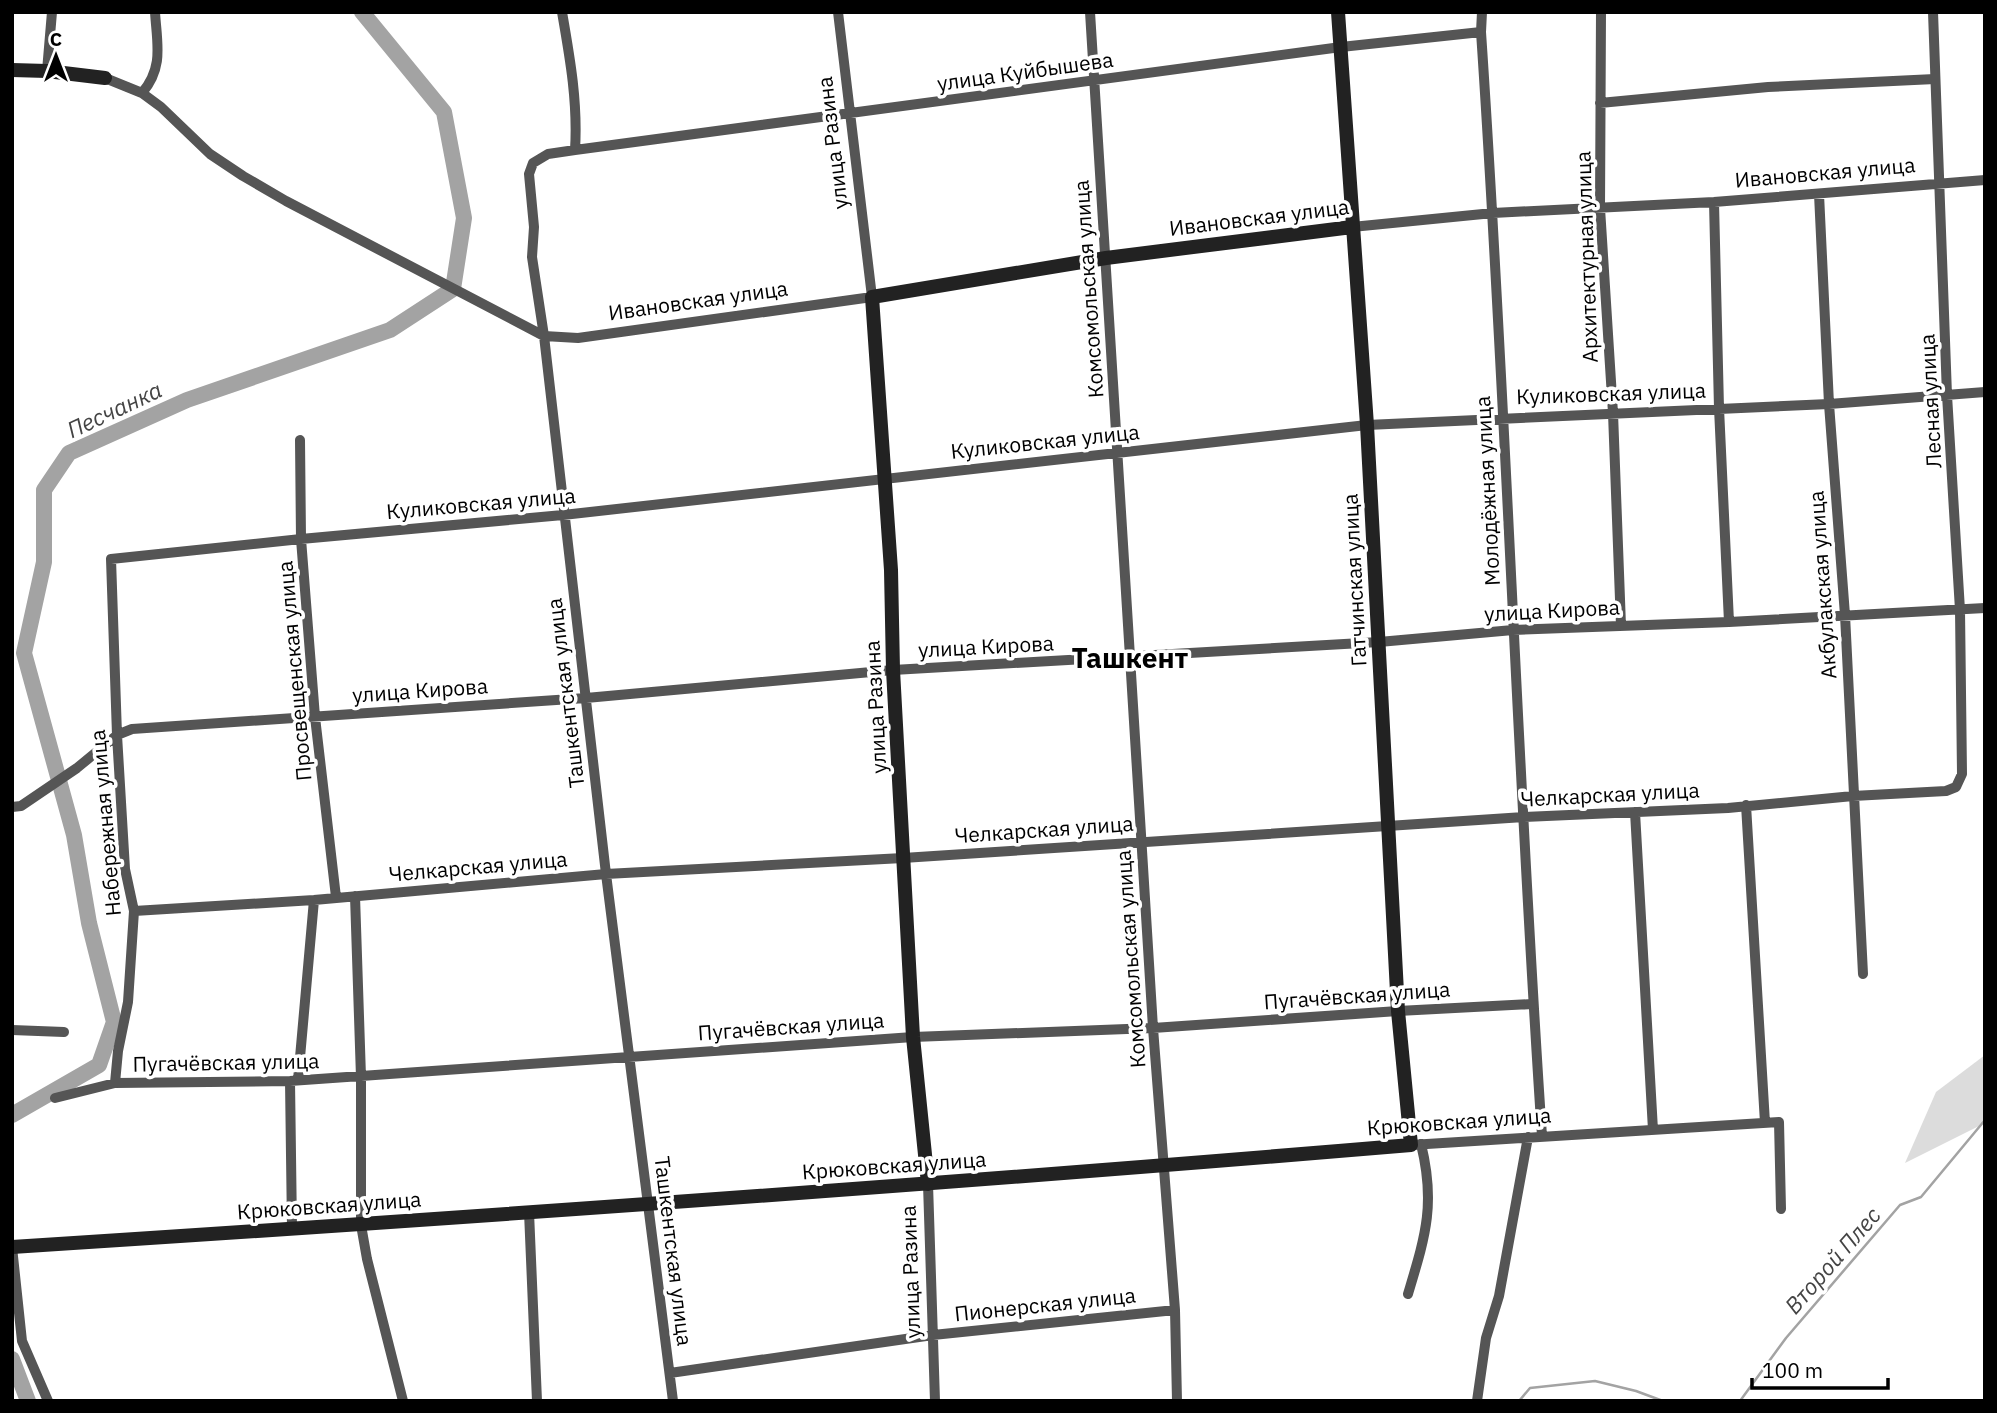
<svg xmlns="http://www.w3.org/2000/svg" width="1997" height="1413" font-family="'IBM Plex Sans',sans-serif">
<rect width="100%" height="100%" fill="#fff"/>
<path fill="#dcdcdc" d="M1985,1055v68l-80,40 31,-71z"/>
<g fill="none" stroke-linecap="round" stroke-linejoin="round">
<path stroke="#a3a3a3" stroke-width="2.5" d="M1519,1401l11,-13 65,-7 41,10 27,10
M1740,1401l46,-63 114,-133 21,-8 64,-77"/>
<path stroke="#a3a3a3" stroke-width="16" d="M12,1115l87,-50 15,-43 -25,-99 -15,-88 -50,-182 20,-91v-72l25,-37 118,-53 203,-70 63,-41 11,-71 -20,-106 -82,-100
M12,1359l16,42"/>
<path stroke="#555" stroke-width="10" d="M562,12c8,46 16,91 13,138l-27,4 -15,9 -4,11 5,53 -2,30 12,79 62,538 67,527
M1090,12l63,1016 22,282 2,91
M1482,12l-1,20c25,368 36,736 61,1104
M1601,12l-1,196 13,205 8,213
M47,71l5,-59
M105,78l37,15 19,14 49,47 33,22 43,25 258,135 34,2 294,-41 -34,-285
M142,93c22,-26 15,-49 13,-81
M1600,103l168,-16 167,-8
M575,150l766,-103 140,-15
M1819,194l10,210 16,211 18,359
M1714,202l5,206 10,214
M1352,227l141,-14 221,-11 271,-22
M300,440l1,99 14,178 21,180
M1746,805l19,318
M12,807l9,-1 56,-38 40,-33 15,-6 454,-31 307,-28 486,-28 134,-12 216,-8 256,-14
M1635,812l18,318
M355,896l6,181v148l6,34 36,142
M134,911l180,-11 292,-26 297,-16 621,-41 204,-9 125,-12 93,-5 10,-4 6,-13 -2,-164 -13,-215 -14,-383
M12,1030l52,2
M298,1080l16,-180
M290,1081l2,148
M115,1083l3,-32 10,-49 6,-91 -9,-42 -8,-134 -6,-176 190,-20 262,-24 804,-90 462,-21 156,-12
M55,1098l60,-15 175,-2 623,-44 240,-9 245,-17 134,-7
M1411,1145l368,-23 2,87
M928,1184l7,217
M529,1212l8,189
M12,1247l10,94 26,60
M1408,1294c17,-57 28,-89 13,-150
M670,1373l263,-38 242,-25
M1477,1401l9,-63 13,-42 29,-159"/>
<path stroke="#222" stroke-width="14" d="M12,70l35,1 58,7
M928,1184l-15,-147 -20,-367 -2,-100 -19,-273 234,-39 246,-31
M12,1247c467,-30 933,-63 1399,-102l-13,-134 -31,-586 -29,-413"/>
</g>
<g text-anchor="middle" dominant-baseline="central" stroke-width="7" stroke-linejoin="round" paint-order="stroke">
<g font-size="21" fill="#000" stroke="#fff">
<text transform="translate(1025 71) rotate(-8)">улица Куйбышева</text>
<text transform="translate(832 143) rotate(-97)">улица Разина</text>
<text transform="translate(1825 172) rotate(-5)">Ивановская улица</text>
<text transform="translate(1259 217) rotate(-7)">Ивановская улица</text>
<text transform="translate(1586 257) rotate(-92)">Архитектурная улица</text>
<text transform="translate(1088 289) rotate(-94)">Комсомольская улица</text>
<text transform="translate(698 300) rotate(-8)">Ивановская улица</text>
<text transform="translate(1611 393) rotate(-2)">Куликовская улица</text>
<text transform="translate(1930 401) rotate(-93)">Лесная улица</text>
<text transform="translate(1045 441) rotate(-6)">Куликовская улица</text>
<text transform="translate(1487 491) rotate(-93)">Молодёжная улица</text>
<text transform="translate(481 503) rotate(-5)">Куликовская улица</text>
<text transform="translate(1354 580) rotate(-93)">Гатчинская улица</text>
<text transform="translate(1822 585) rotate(-94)">Акбулакская улица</text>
<text transform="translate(1552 610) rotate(-3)">улица Кирова</text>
<text transform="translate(986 646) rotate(-3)">улица Кирова</text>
<text transform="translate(294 671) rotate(-95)">Просвещенская улица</text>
<text transform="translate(420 690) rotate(-4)">улица Кирова</text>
<text transform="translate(565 693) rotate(-97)">Ташкентская улица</text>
<text transform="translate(875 707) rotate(-93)">улица Разина</text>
<text transform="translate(1610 794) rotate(-3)">Челкарская улица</text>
<text transform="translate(105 823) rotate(-95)">Набережная улица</text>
<text transform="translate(1044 829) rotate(-4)">Челкарская улица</text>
<text transform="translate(478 866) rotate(-5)">Челкарская улица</text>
<text transform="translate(1130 959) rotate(-94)">Комсомольская улица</text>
<text transform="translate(1357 995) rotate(-4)">Пугачёвская улица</text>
<text transform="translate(791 1026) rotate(-4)">Пугачёвская улица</text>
<text transform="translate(226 1062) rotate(-1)">Пугачёвская улица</text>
<text transform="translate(1459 1121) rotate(-4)">Крюковская улица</text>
<text transform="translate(894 1165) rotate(-4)">Крюковская улица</text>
<text transform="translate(329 1205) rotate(-4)">Крюковская улица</text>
<text transform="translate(674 1251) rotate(83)">Ташкентская улица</text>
<text transform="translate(910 1272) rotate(-92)">улица Разина</text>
<text transform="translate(1045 1304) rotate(-6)">Пионерская улица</text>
</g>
<g font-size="23" font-style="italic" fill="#444" stroke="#fff">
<text transform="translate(114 409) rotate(-25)">Песчанка</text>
<text transform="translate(1832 1260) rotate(-49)">Второй Плес</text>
</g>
<g font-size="28" font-weight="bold" fill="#000" stroke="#fff">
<text x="1130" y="657">Ташкент</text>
</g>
</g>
<rect width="1997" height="1413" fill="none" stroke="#000000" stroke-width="28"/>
<g transform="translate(56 56)" stroke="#ffffff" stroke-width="5" paint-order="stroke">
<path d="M0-5L12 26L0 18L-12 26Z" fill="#000000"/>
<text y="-10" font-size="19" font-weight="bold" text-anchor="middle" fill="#000000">С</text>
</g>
<path d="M1752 1378v10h136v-10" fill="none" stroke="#000000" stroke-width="3.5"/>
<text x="1762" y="1378" font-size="21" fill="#000000" stroke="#ffffff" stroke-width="5" paint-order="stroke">100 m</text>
</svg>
